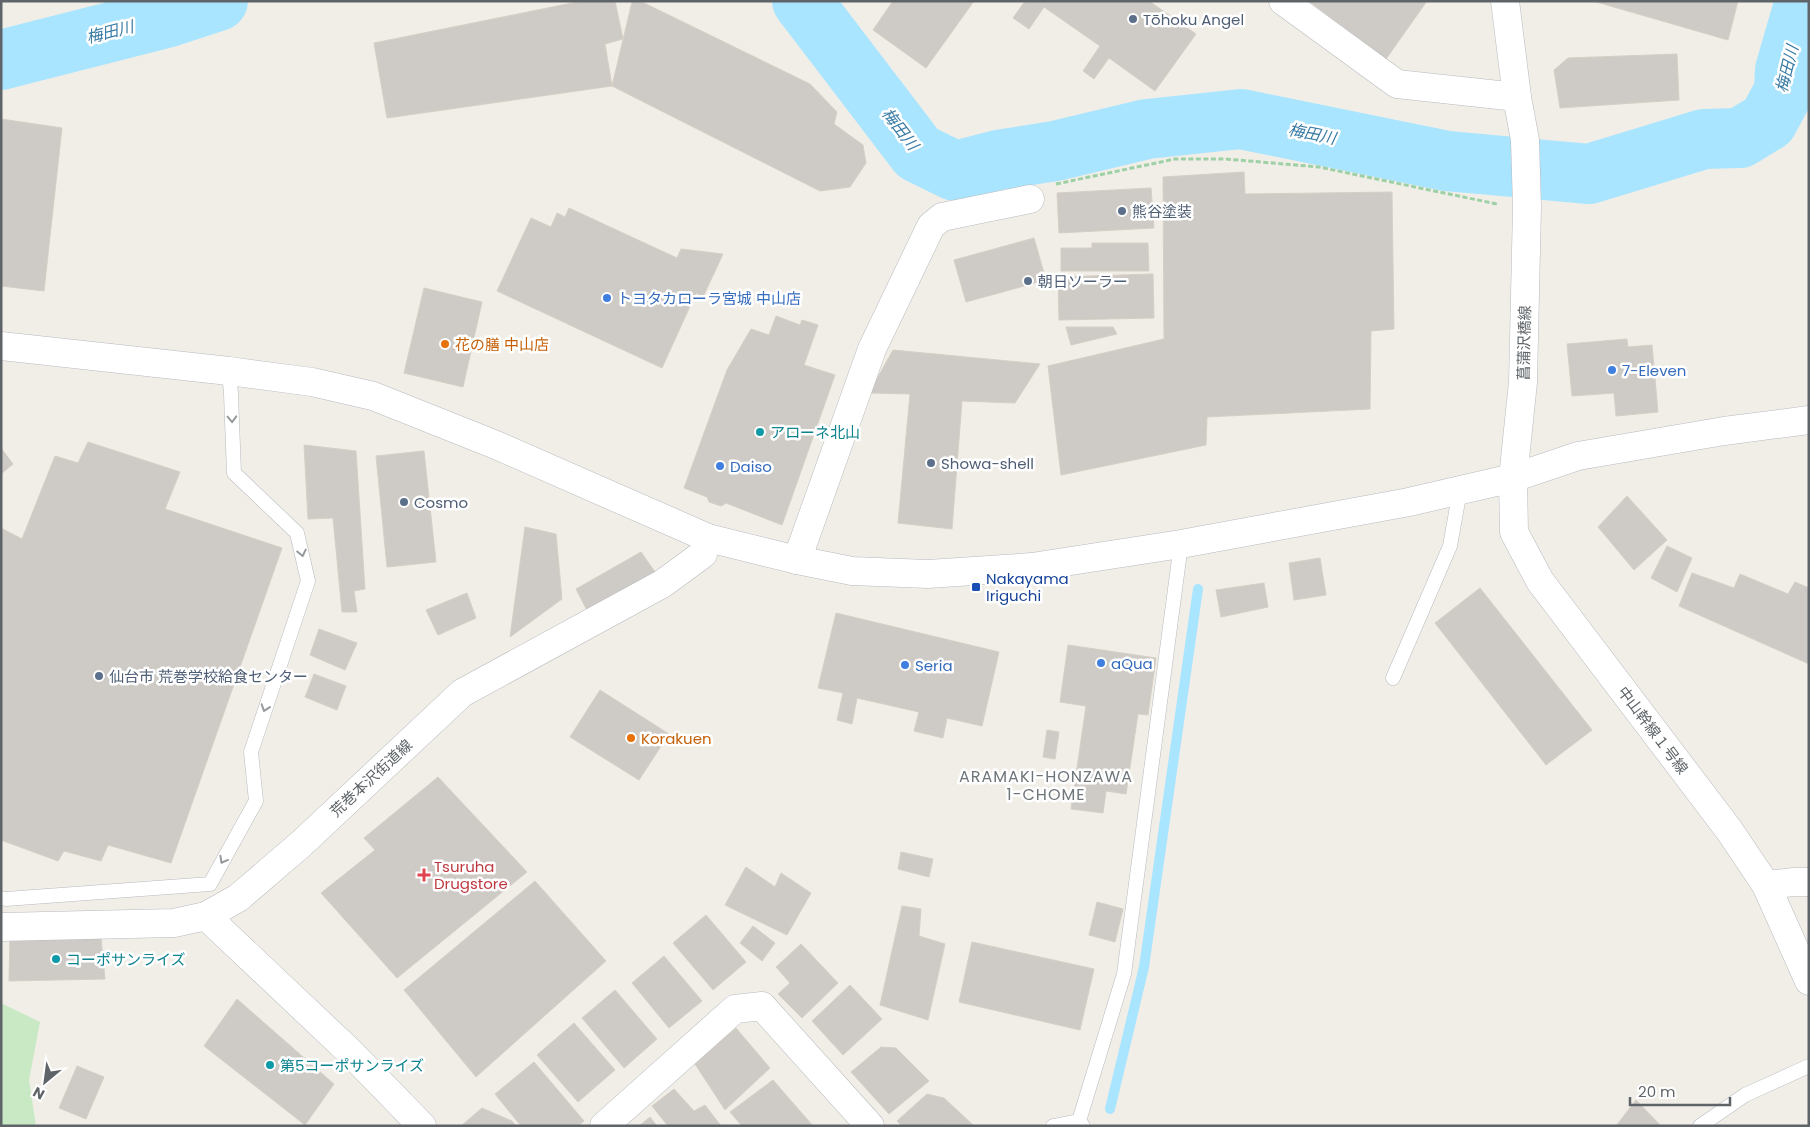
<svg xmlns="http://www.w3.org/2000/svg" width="1810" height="1127" font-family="Poppins,'Noto Sans JP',sans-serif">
<rect width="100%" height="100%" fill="#f1eee7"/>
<path fill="#c8e9c3" d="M1,1003l39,19 -11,58 7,46h-35z"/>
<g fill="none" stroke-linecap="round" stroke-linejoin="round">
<path stroke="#a9e5ff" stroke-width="10" d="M1110,1109l34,-142 54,-378"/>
<path stroke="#a9e5ff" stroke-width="60" d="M802,1l116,152 37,18 43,-11 57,-9 92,-22 94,-10 206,42 142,13 115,-35 36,-1 28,-17 16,-30 1,-21 20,-69
M1,60l165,-42 52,-17"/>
</g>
<path fill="#cecbc6" stroke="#d6cfc5" d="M582,1h33l8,38 -18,5 7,42 -225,32 -13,-75z
M640,1l170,83 27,28 -3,12 29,21 3,18 -16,24 -30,4 -208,-105 20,-84z
M893,1h81l-48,67 -53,-38z
M1025,1h124l47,33 -41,57 -46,-33 -15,21 -11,-8 17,-25 -56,-39 -15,22 -16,-11z
M1309,1h118l-41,58z
M1593,1h145l-10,39z
M1677,54l2,46 -119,8 -6,-38 14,-12z
M1,119l61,9 -18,163 -43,-5z
M1244,172l1,22 147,-2 2,137 -23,2 -1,78 -163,8 -1,28 -145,30 -13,-109 116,-27 -1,-162z
M1151,188l3,40 -95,5 -2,-40z
M569,208l108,50 4,-9 42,5 -20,43 -7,-4 -34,75 -165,-77 34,-73 20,9 6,-14 8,4z
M1034,238l12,42 -80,22 -12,-42z
M1092,243h56l1,28h-88v-23h31z
M1153,274l1,44 -95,2 -1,-43z
M424,288l58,14 -19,85 -59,-14z
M776,316l24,9 2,-5 16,5 -14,40 31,10 -53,150 -56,-22 -5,3 -12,-4 -2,-5 -23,-9 43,-118 24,-41 18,6z
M1066,327h47l4,7 -46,11z
M1627,339l1,8 24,-2 6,67 -42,4 -2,-23 -42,3 -5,-52z
M893,350l147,14 -25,39 -53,-2 -10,128 -54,-6 12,-129 -41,-1z
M88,442l92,30 -15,37 117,39 -111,315 -63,-18 -7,16 -37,-10 -6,10 -57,-21v-312l21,11 33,-83 23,7z
M304,445l52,6 9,138 -11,2 3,21h-15l-9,-94 -25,1z
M1,448l12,16 -12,10z
M424,451l12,111 -49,5 -11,-111z
M1627,496l40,44 -33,30 -36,-43z
M525,527l31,7 6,65 -52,38z
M1667,546l25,12 -15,34 -26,-14z
M641,552l19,27 -70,37 -14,-27z
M1320,558l6,37 -32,5 -5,-37z
M1692,573l42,15 6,-14 48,20 7,-12 14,6v76l-130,-58z
M1264,583l4,24 -47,10 -5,-27z
M1480,588l112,142 -46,35 -111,-142z
M467,593l9,25 -38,17 -12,-25z
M836,613l163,39 -17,74 -35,-8 -4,20 -29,-7 5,-19 -62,-14 -5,26 -15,-4 6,-27 -25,-5z
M319,629l38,14 -12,27 -35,-15z
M1068,645l88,13 -8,57 -10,-1 -12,80 -20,-3 -3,22 -32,-4 15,-103 -26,-4z
M314,674l32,12 -9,24 -32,-13z
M600,690l69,44 -30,46 -69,-43z
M1047,730l12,2 -4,27 -12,-2z
M438,777l89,95 -130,106 -76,-85 54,-43 -11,-12z
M901,852l32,7 -4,18 -31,-8z
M746,867l29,20 6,-14 30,20 -24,42 -62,-30z
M535,881l71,80 -130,116 -72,-87z
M1097,902l26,7 -8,33 -26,-7z
M902,906l19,3 -2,27 26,8 -17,76 -48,-15z
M706,915l40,47 -33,28 -40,-47z
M753,926l22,17 -13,18 -22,-18z
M10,937l91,1 4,41 -96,2z
M972,942l122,27 -14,61 -121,-28z
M801,944l37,39 -36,35 -24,-24 12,-11 -14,-16z
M664,956l38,45 -33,27 -37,-45z
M850,985l32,34 -39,36 -31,-34z
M615,990l42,49 -33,29 -42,-50z
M237,999l97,85 -29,41 -101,-79z
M574,1023l41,47 -37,32 -41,-47z
M736,1028l34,40 -45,42 -30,-46z
M881,1047l15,1 33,33 -40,33 -38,-42z
M534,1062l50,59 -6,5h-57l-26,-32z
M77,1066l27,11 -18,42 -27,-11z
M773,1080l40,46h-71l-12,-14z
M674,1089l20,22 11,-6 16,21h-53l-16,-20z
M927,1094l17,4 29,27 -71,1 -5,-5z
M1636,1100l25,26h-45z
M482,1108l30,13 4,5h-55z
M650,1117l7,9h-18z"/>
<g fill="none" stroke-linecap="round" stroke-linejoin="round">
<g stroke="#b7babe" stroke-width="15">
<path id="service" d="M1393,678l57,-132 10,-56
M1,898l5,1 204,-15 46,-83 -5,-49 57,-171 -11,-48 -63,-60 -3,-79 -2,-23
M1079,1121l45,-147 57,-430
M1053,1126l26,-5 4,5
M1700,1126l45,-31 64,-29"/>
</g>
<g stroke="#b7babe" stroke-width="29">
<path id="minor" d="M1283,1l114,83 120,13
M797,560l75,-211 59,-123 11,-9 88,-18
M1766,885l28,-3h15
M206,916l144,136 72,74
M1,927l173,-4 32,-7 32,-18 63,-54 161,-151 200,-109 41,-30 5,-16
M604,1126l131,-117 27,-3 108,120"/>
</g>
<g stroke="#b7babe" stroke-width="29">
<path id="tertiary" d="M1505,1l12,96 8,43 2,67 -4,175 -10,96 1,54 26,49 189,249 37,55 43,96
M1,346l228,25 83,11 61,14 123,49 212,93 89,22 55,11 76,3 104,-7 149,-23 228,-42 104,-24 65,-22 146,-25 85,-11"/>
</g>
<path stroke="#9ed0a5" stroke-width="3" stroke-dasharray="5 2.5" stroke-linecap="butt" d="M1056,184l119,-25h51l93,8 178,37"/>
<use href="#service" stroke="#fff" stroke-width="14"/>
<use href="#minor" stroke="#fff" stroke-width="28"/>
<use href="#tertiary" stroke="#fff" stroke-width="28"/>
</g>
<defs><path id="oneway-chevron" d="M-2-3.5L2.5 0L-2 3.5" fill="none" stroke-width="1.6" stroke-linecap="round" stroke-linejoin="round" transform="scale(1.25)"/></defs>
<g stroke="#969a9d">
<use href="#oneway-chevron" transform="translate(232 419) rotate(88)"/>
<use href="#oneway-chevron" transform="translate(302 553) rotate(78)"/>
<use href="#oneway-chevron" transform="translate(265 708) rotate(109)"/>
<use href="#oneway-chevron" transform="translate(223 860) rotate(119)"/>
</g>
<g fill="#5c6f8a" stroke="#fff" stroke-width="2">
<circle cx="1133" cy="19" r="5"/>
<circle cx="1122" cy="211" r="5"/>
<circle cx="1028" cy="281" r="5"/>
<circle cx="931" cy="463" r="5"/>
<circle cx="404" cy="502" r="5"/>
<circle cx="99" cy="676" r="5"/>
</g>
<g fill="#3f7fe0" stroke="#fff" stroke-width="2">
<circle cx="607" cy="298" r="5"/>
<circle cx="1612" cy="370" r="5"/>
<circle cx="720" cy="466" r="5"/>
<circle cx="1101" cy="663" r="5"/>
<circle cx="905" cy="665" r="5"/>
</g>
<g fill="#e8710a" stroke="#fff" stroke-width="2">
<circle cx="445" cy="344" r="5"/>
<circle cx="631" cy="738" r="5"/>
</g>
<g fill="#0f9aa8" stroke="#fff" stroke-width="2">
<circle cx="760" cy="432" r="5"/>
<circle cx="56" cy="959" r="5"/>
<circle cx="270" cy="1065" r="5"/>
</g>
<rect fill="#1a4fb4" stroke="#fff" stroke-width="2" x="971" y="582" width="10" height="10" rx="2.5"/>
<path fill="#e0444e" stroke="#fff" stroke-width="2" d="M421.5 867.5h5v5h5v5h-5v5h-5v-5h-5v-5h5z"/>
<g text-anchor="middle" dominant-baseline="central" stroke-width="5" stroke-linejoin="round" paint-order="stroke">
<g font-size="15" fill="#4e5e75" stroke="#fff" text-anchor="start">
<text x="1143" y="19">Tōhoku Angel</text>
<text x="1132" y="211">熊谷塗装</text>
<text x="1038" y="281">朝日ソーラー</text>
<text x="941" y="463">Showa-shell</text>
<text x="414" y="502">Cosmo</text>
<text x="109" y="676">仙台市 荒巻学校給食センター</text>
</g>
<g font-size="15" fill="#366cbe" stroke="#fff" text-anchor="start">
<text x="617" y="298">トヨタカローラ宮城 中山店</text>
<text x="1622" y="370">7-Eleven</text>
<text x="730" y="466">Daiso</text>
<text x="1111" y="663">aQua</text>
<text x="915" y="665">Seria</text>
</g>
<g font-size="15" fill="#5e6468" stroke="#fff">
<text transform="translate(1524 343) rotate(-89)">菖蒲沢橋線</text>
<text transform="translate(1653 730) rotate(53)">中山幹線１号線</text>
<text transform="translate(371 778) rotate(-43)">荒巻本沢街道線</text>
</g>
<g font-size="15" fill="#c56008" stroke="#fff" text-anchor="start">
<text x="455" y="344">花の膳 中山店</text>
<text x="641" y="738">Korakuen</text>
</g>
<g font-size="15" fill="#0d838f" stroke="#fff" text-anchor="start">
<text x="770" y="432">アローネ北山</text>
<text x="66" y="959">コーポサンライズ</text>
<text x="280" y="1065">第5コーポサンライズ</text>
</g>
<g font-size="15" fill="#164399" stroke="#fff" text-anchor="start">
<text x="986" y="578">Nakayama<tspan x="986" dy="17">Iriguchi</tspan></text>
</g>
<g font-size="15" fill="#be3a42" stroke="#fff" text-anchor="start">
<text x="434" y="866">Tsuruha<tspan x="434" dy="17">Drugstore</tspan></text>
</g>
<g font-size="16" font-style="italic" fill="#3a7ca5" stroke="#fff">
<text transform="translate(110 32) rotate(-14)">梅田川</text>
<text transform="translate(1787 69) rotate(-76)">梅田川</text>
<text transform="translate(900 129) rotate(52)">梅田川</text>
<text transform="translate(1312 134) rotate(11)">梅田川</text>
</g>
<g font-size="16" letter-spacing="1" fill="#6f767a" stroke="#fff">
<text x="1046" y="776">ARAMAKI-HONZAWA<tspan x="1046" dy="18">1-CHOME</tspan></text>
</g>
</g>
<rect width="1810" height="1127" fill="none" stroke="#5e6468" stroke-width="5"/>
<g transform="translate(45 1082) rotate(209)" stroke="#ffffff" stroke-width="4" paint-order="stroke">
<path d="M0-4L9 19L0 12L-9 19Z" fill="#5e6468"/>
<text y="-8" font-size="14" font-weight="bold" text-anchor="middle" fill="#5e6468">N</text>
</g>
<path d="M1630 1097v8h100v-8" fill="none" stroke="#5e6468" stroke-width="2.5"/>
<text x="1638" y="1097" font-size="15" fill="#5e6468" stroke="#ffffff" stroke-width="4" paint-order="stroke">20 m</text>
</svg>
